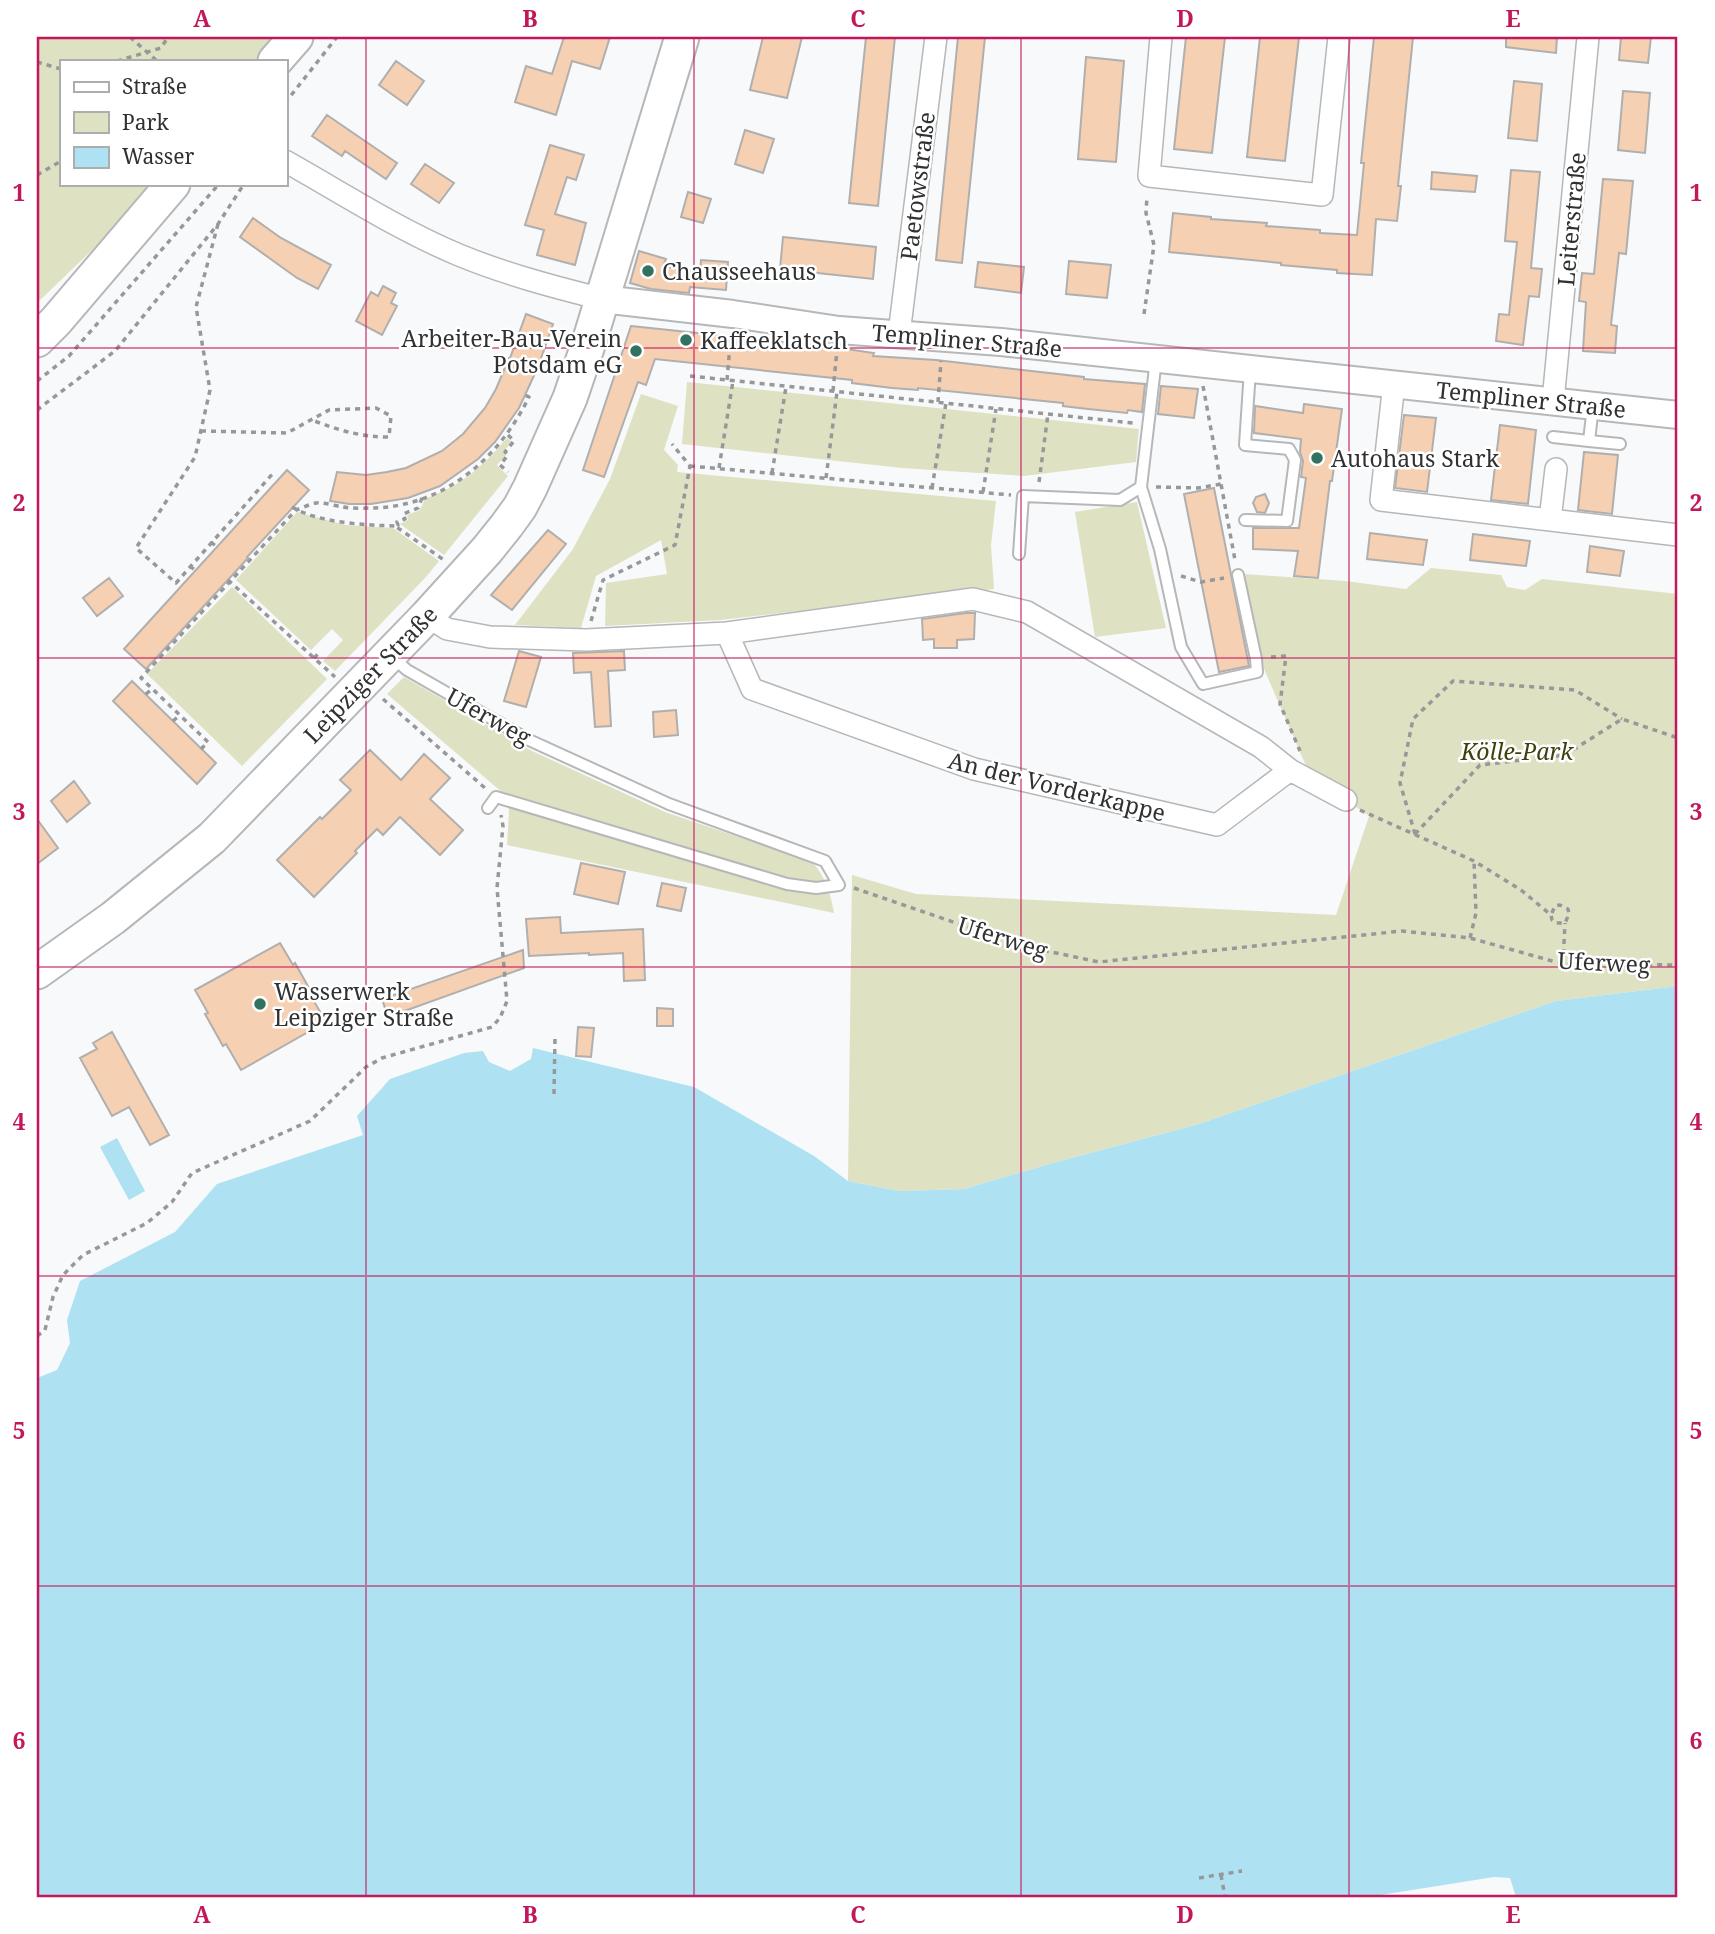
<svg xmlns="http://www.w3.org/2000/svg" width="1715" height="1934" font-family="'Noto Serif',serif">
<rect width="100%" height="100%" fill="#f7f9fa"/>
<path fill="#dfe1c3" d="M37,37h241l-21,24h-196v123h91l-39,46 -76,73z
M687,382l452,47 -3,33 -112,14 -122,-8 -220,-24z
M641,394l37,12 -14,44 14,15 -1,7 319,29 -5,44 3,44 -274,31 -115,6 1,-43 61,-9 -6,-34 -65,36 -15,52 -66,-3 58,-76 37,-70z
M507,438l5,4 -9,10 3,3 -9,10 11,11 -64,79 -44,-31 8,-4 -1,-5 13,-5 5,-11 27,-12 19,-13 18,-16z
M1137,502l29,126 -71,9 -20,-125z
M297,512l48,13 48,3 46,33 -13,16 -91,94 -12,-10 20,-21 -11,-11 -21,21 -75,-70z
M1431,568l70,7 6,12 18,3 17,-11 136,15v392l-122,15 -357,123 -150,40 -85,25 -65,2 -51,-10 4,-306 64,19 420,21 33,-99 -23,-16 -33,-18 -49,-113 -20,-95 101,7 61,8z
M232,587l95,92 -85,87 -95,-92z
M404,677l128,74 133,61 147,50c13,13 19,33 22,51l-327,-68 2,-35 -6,-17 -116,-99z"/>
<path fill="#aee2f2" d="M1678,986v911h-162l-6,-19 -16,-1 -126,20h-1331v-519l20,-8 13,-27 -3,-23 13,-39 95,-49 42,-48 146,-49 -6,-19 33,-37 74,-26 19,-2 6,11 21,9 21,-12 2,-11 161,39 120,69 34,25 51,10 65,-2 85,-25 150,-40 357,-123z
M117,1138l28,53 -16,9 -29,-53z"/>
<path fill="#f5d0b2" stroke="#b1afae" stroke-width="2" d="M564,37h46l-10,32 -28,-8 -16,54 -41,-13 11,-36 26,8z
M763,37h39l-15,61 -37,-8z
M866,37h29l-17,169 -29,-3z
M958,37h27l-23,226 -26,-3z
M1186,37h39l-13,116 -38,-4z
M1260,37h39l-14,124 -38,-4z
M1374,37h39l-15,149h3l-4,35 -21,-2 -4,56 -35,-2v-3l-56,-5v-2l-112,-11 4,-39 38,4v2l56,4 -1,3 54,4v3l37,2 7,-72h-3z
M1506,37h51l-1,16 -50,-6z
M1621,37h30l-3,26 -29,-3z
M1086,57l38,4 -8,101 -38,-3z
M396,61l28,20 -17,24 -28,-20z
M1514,81l28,3 -5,57 -29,-3z
M1623,91l27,2 -5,60 -27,-3z
M327,115l70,48 -11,16 -41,-28 -3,5 -30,-20z
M745,130l29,9 -11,34 -28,-9z
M550,145l34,10 -8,25 -9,-3 -12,37 31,9 -11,42 -38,-10 7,-25 -19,-5z
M425,164l29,19 -15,20 -28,-19z
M1511,170l29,2 -9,96 11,1 -3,28 -10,-1 -6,49 -27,-4 3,-27 10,1 8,-73 -12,-1z
M1432,172l45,4 -2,16 -44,-3z
M1603,179l30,2 -7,73 -7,-1 -8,72 6,1 -2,27 -32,-2 3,-49 -7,-1 3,-28 12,1z
M688,192l23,7 -8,24 -22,-6z
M253,218l28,20 50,27 -13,24 -21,-11 -57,-41z
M783,237l93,10 -3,32 -93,-10z
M639,251l27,8 -3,7 37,6 1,-12 27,2 -2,28 -36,-3 -1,6 -38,-4 -21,-6z
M1069,261l42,4 -4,33 -41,-4z
M978,262l46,5 -3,26 -46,-6z
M383,286l13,7 -5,10 6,3 -15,29 -26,-14 15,-29 7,4z
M526,314l27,10 -15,43 -19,41 -24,34 -17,17 -38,27 -32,12 -37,6h-22l-19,-3 7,-29 29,3 21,-3 19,-4 36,-17 21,-17 22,-26 11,-19 13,-31h1z
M631,326l201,21 42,6 -1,3 63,4 148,17v2l61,5 -3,28 -14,-2 -1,3 -39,-4 -25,-3v-3l-145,-15v2l-26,-2 -40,-5v-3l-197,-21 -9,26 -8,-3 -34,95 -21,-7z
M1161,386l37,3 -4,29 -36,-4z
M1304,404l38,5 -10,72h-2l-12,97 -24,-2 4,-25 -45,-2v-21h46l7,-50 -5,-1 2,-16 -3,-9 1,-13 -47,-6 1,-27 48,7z
M1404,415l32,3 -9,74 -32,-4z
M1500,425l36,5 -8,74 -37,-4z
M1584,452l34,3 -6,59 -34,-4z
M287,470l22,20 -62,67 1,1 -102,111 -22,-20z
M1214,488l35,178 -30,6 -35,-178z
M1265,494l4,9 -4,10 -8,-1 -4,-9 3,-6z
M548,530l18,14 -54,66 -21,-15z
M1370,533l57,7 -4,25 -56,-6z
M1473,534l57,7 -4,25 -56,-6z
M1590,546l34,5 -4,25 -33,-4z
M109,578l14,18 -26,20 -14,-18z
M966,613h9l-1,26 -17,1v8h-23v-9l-11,1 -1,-21z
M519,651l22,6 -15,50 -22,-6z
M624,651l1,19 -17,1 3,55 -16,1 -4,-55 -17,1 -1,-20z
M132,681l84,82 -19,21 -84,-83z
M676,710l2,25 -24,2 -1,-25z
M370,750l31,30 23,-26 26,24 -20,21 33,31 -23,25 -40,-38 -17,18 -6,-6 -22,22 2,2 -43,44 -37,-37 43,-43 2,2 29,-29 -11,-10z
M74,781l16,22 -23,19 -16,-21z
M37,819l21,29 -21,16z
M581,863l44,9 -7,32 -44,-10z
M662,883l24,5 -5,23 -24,-5z
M560,917l1,16 82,-4 2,51 -21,1 -1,-28 -34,2v-2l-60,3 -3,-37z
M280,943l13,22 2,-2 18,32 -2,1 15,26 -85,48 -15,-26 -3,2 -18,-32 3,-1 -13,-23z
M523,950l1,18 -136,49 -6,-18z
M657,1008l16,1v17h-16z
M578,1027l16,1 -3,29 -15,-1z
M112,1032l57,103 -19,10 -21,-38 -17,9 -32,-58 17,-9 -4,-6z"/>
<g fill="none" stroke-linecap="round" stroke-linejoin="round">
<g stroke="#b6b7b9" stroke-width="14">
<path id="service" d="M1156,359l-15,128 19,62 21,98 22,37 54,-12 -1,-13 -18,-84
M1593,406l-4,35 31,3
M1553,437l36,4
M1245,520l42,1 8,-61 -6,-11 -44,-4 5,-75
M1019,554l4,-58 97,4 21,-13
M392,657l15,13 122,70 140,64 156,57 14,24 -23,3 -29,-4 -291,-87 -8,11"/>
</g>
<g stroke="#b6b7b9" stroke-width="24">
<path id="minor" d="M1161,37l-12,139 173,19 17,-158
M285,161c57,32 114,69 174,94 46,19 95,32 143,44
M899,334l37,-297
M1394,383l-13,117 297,35
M1553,401l35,-364
M1550,520l6,-51
M427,616l20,13 43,8 96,3 141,-7 246,-34 54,13 234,135 29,23 56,30
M727,633l25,56 222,80 243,56 73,-55"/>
</g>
<g stroke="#b6b7b9" stroke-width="30">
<path id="tertiary" d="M602,299l131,15 106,16 162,12 677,73"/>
</g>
<g stroke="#b6b7b9" stroke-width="37">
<path id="primary" d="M275,61l21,-24
M37,340l19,-19 117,-137
M37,972l76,-54 99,-80 215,-222 60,-66 20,-25 13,-18 10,-19 40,-90 20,-59 92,-302"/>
</g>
<path stroke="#979899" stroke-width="3.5" stroke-dasharray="5 5" stroke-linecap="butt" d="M130,37l27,24
M117,61l44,-13 7,-11
M37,62l24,7
M285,103l52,-66
M37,175l24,-14
M218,224l-22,83 14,83 -15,67 -59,91 40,35 99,-112
M1144,314l10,-69 -8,-32 1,-17
M690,376l443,47
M727,380l4,-46
M37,381l32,-25 150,-172
M1203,386l32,174
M833,391l4,-41
M938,402l3,-41
M37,410l78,-59 103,-127 26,-40
M201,431l86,2 42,-23 47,-2 15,8 -2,21c-29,0 -51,-7 -77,-17
M508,435l6,6 -9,11 3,3 -8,10 8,7
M690,466l321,29
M719,468l14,-87
M772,473l14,-86
M826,478l11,-86
M1039,482l9,-68
M1156,487l42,1 23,-4
M932,488l14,-85
M983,492l13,-83
M422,498l-4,10 -15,6 2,5 -8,3 1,3 -3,1 49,34
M292,507c27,16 72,18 103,19
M211,542l7,6
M190,566l6,5
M1181,576l20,6 23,-4
M228,580l107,97
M591,621l12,-41 72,-35 15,-79 -18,-22
M1271,657l15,-1 -6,48 20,47
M314,658l6,-6
M146,694l6,-5
M383,699l102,89
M173,721l7,-6
M201,749l7,-7 -67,-64 155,-168c6,-2 14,-6 20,-7 9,-1 19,3 27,4 11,2 22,1 32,1 71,-3 124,-50 154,-111l-4,-2
M1360,810l114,51 47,29 30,25 1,5 4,3h9l4,-9 -1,-5 -8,-4 -5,1 -4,9
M1415,834l-15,-51 13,-64 40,-38 122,9 47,29
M1415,834l65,-69 85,-10 57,-36 56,19
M854,888l169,58 76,16 303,-31 68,7 93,26 115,1
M1470,938l6,-25 -2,-52
M1563,964l2,-41
M554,1094l1,-57
M37,1336l8,-6 8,-33 10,-22 20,-20 64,-32 25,-21 20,-29 118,-52 56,-54 16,-9 110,-31 8,-9 7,-17 -10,-113 6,-62 -2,-11
M1221,1875l4,22
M1199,1878l43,-7"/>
<use href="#service" stroke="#fff" stroke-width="10"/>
<use href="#minor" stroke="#fff" stroke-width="21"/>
<use href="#tertiary" stroke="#fff" stroke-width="26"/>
<use href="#primary" stroke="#fff" stroke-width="33"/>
</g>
<path fill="none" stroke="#c2185b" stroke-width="2" stroke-opacity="0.55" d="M366,37v1860M694,37v1860M1021,37v1860M1349,37v1860M37,348h1641M37,658h1641M37,967h1641M37,1276h1641M37,1586h1641"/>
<g fill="#337260" stroke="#fff" stroke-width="2.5">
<circle cx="648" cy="271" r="7"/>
<circle cx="686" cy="340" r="7"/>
<circle cx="636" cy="351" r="7"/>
<circle cx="1317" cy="458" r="7"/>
<circle cx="260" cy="1004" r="7"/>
</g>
<g text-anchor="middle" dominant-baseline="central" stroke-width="5" stroke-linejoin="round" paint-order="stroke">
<g font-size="23" fill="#303132" stroke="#fff">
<text transform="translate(917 186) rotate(-83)">Paetowstraße</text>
<text transform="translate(1571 219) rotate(-85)">Leiterstraße</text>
<text transform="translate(967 340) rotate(5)">Templiner Straße</text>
<text transform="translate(1531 399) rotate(6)">Templiner Straße</text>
<text transform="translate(370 674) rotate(-46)">Leipziger Straße</text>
<text transform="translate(489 716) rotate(29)">Uferweg</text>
<text transform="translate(1057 786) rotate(14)">An der Vorderkappe</text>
<text transform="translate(1003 937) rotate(17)">Uferweg</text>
<text transform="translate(1604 962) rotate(3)">Uferweg</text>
</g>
<g font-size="23" fill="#303132" stroke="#fff" text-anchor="start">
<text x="662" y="271">Chausseehaus</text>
<text x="622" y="338" text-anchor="end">Arbeiter-Bau-Verein<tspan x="622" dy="26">Potsdam eG</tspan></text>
<text x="700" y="340">Kaffeeklatsch</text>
<text x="1331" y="458">Autohaus Stark</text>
<text x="274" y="991">Wasserwerk<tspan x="274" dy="26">Leipziger Straße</tspan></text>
</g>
<g font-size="23" font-style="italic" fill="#3f400c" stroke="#fff">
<text x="1517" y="751">Kölle-Park</text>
</g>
</g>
<rect width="1715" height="1934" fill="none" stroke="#ffffff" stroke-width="77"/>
<rect x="60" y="60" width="228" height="126" fill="#ffffff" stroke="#acadad" stroke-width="2"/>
<rect x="74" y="82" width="35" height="10" fill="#ffffff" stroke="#acadad" stroke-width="2"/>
<text x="122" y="94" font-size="21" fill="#303132">Straße</text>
<rect x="74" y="112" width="35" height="21" fill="#dfe1c3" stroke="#acadad" stroke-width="2"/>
<text x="122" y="130" font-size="21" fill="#303132">Park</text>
<rect x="74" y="147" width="35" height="21" fill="#aee2f2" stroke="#acadad" stroke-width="2"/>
<text x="122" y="164" font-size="21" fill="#303132">Wasser</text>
<rect x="38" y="38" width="1638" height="1858" fill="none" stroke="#c2185b" stroke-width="2.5"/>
<g font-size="23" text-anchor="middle" font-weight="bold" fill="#c2185b">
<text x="202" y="27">A</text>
<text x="530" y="27">B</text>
<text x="858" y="27">C</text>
<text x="1185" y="27">D</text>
<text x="1513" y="27">E</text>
<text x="19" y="201">1</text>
<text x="1696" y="201">1</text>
<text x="19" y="511">2</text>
<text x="1696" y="511">2</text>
<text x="19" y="820">3</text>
<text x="1696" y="820">3</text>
<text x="19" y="1130">4</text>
<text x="1696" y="1130">4</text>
<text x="19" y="1439">5</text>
<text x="1696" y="1439">5</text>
<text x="19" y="1749">6</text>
<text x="1696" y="1749">6</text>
<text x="202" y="1923">A</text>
<text x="530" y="1923">B</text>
<text x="858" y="1923">C</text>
<text x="1185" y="1923">D</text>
<text x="1513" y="1923">E</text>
</g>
</svg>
